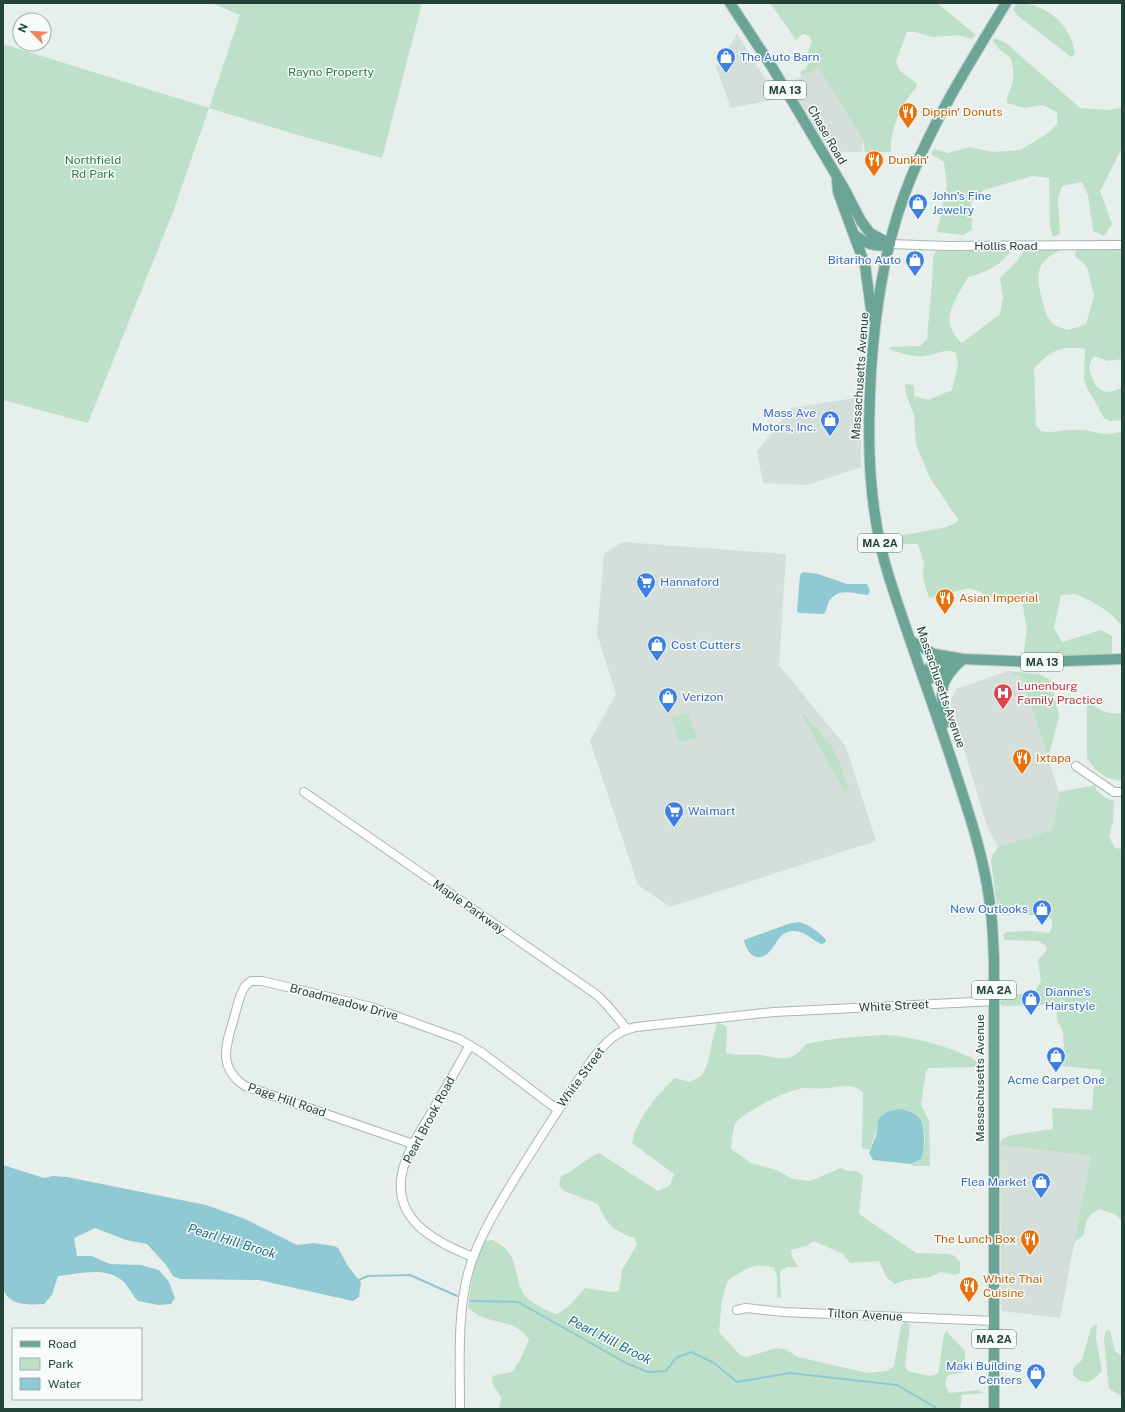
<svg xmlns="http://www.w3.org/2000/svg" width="1125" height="1412" font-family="'Public Sans',sans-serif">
<rect width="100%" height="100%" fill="#e6efeb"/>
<path fill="#d4dfda" d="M737,34l41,65 -47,9 -15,-41z
M819,67l44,73 -1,12h-32l-41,-69z
M861,397v70l-54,18 -44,-2 -6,-32 34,-43z
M622,542l164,12 -7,111 67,82 30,94 -206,66 -32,-22 -48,-144 26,-47 -19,-60 7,-80z
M1008,671l14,7 37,114 -7,38 -54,17 -11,-21 -37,-123 6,-14z
M1000,1145l91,11 -31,162 -59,-7z"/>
<path fill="#bfe0c8" d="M212,3h210l-40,155 -88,-24 -85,-26 -36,104 -85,211 -85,-23v-356l206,64 31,-93z
M770,3h167l39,32 -5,4 -12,-4 -27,2 -16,-5h-9l-11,29 3,9 18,14 -1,4c-15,16 -26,41 -25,64h-26l-2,-12 -44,-72 -17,8 -2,-4 5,-3 4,-7 -1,-11 4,-9 -3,-6 -6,-2 -7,6z
M1017,3c30,0 54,22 58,51l-4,3 -54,-42 -4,-6z
M994,38l12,5 74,65 27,2 15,-2v40l-22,43 12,33 -8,12 -11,-5 -5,-36 -6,-13 -20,4 -4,13 2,35 -7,3 -3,-10 -1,-49 -17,-2 -48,14 -13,13 1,27 -9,5 -26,-3 10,-47 -3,-23 -13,-8 3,-5 14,4 22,-6 22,5 28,-2 27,-16 10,-10v-12l-14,-7 -19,3 -17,-5c0,-8 3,-12 5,-19 3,-8 1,-17 -1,-26l-12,-9 -6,-8z
M1056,248l5,2c-26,11 -25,26 -19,50 3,8 4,16 10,23 3,4 12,5 17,7l17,-6 8,-28 -7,-29 -12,-11 1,-6h46v109l-14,2 -14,-5 -5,9c2,20 13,35 33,22v33l-12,1 -6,-3 -17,-30 -3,-9 1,-30c-26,-4 -33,2 -51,19l2,57 5,6c13,3 25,-2 38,-1 16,0 26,8 43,1v196c-7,-13 -33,-29 -48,-33 -4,0 -9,1 -13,1l-7,33 8,14 39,-12 11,6v17l-4,4h-85l4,-27 -5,-29 -8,-7 -24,3 -12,-6 -9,-3 -40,10 -6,-20 1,-15 -6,-19h-17l-8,-3 1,-4 53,-10 12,-6 -29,-43 -14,-34 -2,-29 -8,-21 -1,-10 9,1v11l14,4 24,-10 6,-25 -2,-12c-12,-5 -17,1 -30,3 -10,2 -27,-3 -37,-7l1,-2 30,-1 7,-7 5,-57 1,-24 3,-7 74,-2v3c-10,14 -25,21 -42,25 -13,25 -31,43 -6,66l38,-29 3,-17 -3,-19 17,-17 7,-11z
M1008,671l31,3 12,6 8,37 -11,41 -26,-80z
M1087,701c11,9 21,14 35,12v68l-15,-3 -12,-9 -8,-11z
M688,712l9,25 -18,6 -8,-26z
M805,715l27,32 8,16 9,26 -4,4 -43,-78z
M1096,785v5l10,8 8,3 -1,21 -4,15 6,11 7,1v372l-6,-6 -17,-6c-13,7 -13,14 -16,27l-9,6 17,-86 -91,-11 2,-6 10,-4 41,-6 -1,-19 2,-2 38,2 2,-29 6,1 1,-12 -39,-4 2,-18 -1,-16 -6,-12 -1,-16 -54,2 -2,-3 3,-7 32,-4 6,-11 -3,-21 9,-10 -1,-4 -8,-5 -33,-1 -2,-5 3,-3 26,-1 17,2 3,-5v-9l-11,-6 -7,2h-32l-4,-2 -7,-52 1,-5 6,-9 54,-17 7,-38z
M718,1022l9,5 -1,26c12,3 23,1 35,2 21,3 30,9 45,-11 26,-6 54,-8 80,-9 22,0 74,14 92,27l-2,5 -47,1 -3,3 -5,34 8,16 1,45h-17l-2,-2c16,-6 15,-26 12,-41l-25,-14 -16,6c-6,11 -7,23 -12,35l-8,-2 1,-55c-8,-10 -24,-6 -35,-5 -8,1 -16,0 -24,0 -15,1 -55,22 -66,32 -6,7 -6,20 -7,29l20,14 25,7 17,9 17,2 31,-13 8,3h8l6,5 -4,38 57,39 33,1 6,2 5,6v11l-5,2 -14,-3 -11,5 -24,3 -11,4 -9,-7 -7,-16 -29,2 -7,-9 -29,-13 -8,5 -15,4 1,7 6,10h-11l-7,5 1,26 -4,-1v-21l-3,-8c-19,-7 -30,2 -46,12l-6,20 -3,32 21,23 7,2 29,-9 9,1 13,8 70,16 19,-2 7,-5 7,-40 4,-4 5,3 -5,41 3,5 21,5 9,-2 6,-39 2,-4 19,20v21l-17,3 -3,8 4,10 30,-3 4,3 -21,2 -2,14h-461l2,-12 -8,-12 -1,-9 20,-4 8,-12 9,-20c-15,-24 -43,-13 -61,-33l6,-42 11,-24 8,-1c4,3 10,6 13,9 13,13 8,36 21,49 8,7 19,13 30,16l12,-8 16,-18 26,4 8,-1 3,-21 15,-26 -3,-6c-20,-7 -28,-14 -36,-34l-34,-13 -5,-6 2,-9c15,-5 24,-18 38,-23l59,38 12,-6 4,-11 -42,-31c5,-24 25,-49 43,-65l15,4c3,-2 8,-4 11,-6 10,-11 10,-40 17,-54z
M1097,1324l-1,14 6,33c-11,12 -17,15 -29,4v-7l9,-8 9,-32z
M1106,1330l4,1 5,20 7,5v40l-13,-7 -5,-50z"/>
<path fill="#8ec9d4" d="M803,572l15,2 29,10h20l3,7 -2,4c-13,-1 -29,-8 -38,5 -3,4 -3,10 -6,14l-25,-1 -2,-2 3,-36z
M799,922c11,3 19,9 27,18l-1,3 -4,1c-9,-4 -16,-13 -27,-13 -16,0 -17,15 -27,23 -12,9 -21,-3 -23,-14l44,-16z
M898,1109c19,3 26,8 26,28 0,8 0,15 -3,22l-10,5 -38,-4 -4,-7 7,-17 3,-18 8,-6z
M3,1165l41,13 9,-2 14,1 139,28 39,14 52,26 16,-2 21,3 4,2 10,18 13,17 -2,14 -6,4 -94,-21 -79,-1 -7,-3 -7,-11 -19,-21 -21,-4 -31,-12 -21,10 3,18h15l18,8 31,1 18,5 10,12 6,16 -4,6 -12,1 -21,-4c-5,-5 -8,-12 -13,-18 -18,-18 -45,-9 -67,-7l-6,19 -8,9c-15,1 -36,2 -41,-16z"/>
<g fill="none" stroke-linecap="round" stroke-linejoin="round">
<path stroke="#8ec9d4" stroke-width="2" d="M356,1281l12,-5 42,-1 47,21
M471,1301l47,1 108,61 22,9 18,-1 10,-13 15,-6 23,11 23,19 53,-9 107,12 41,24"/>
<g stroke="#a8b8b2" stroke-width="10">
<path id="minor" d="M890,244l58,2 174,-1
M1076,766l38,26h8
M304,792l293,203 10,10 20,24
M470,1045c-14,25 -28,50 -43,75 -9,15 -19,31 -24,49 -13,50 32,73 70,88
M413,1144l-168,-58c-28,-19 -19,-41 -11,-68 3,-11 5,-22 11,-32l6,-5h11l109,26 88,32 22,13 77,58
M737,1310l9,-2 37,4 211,9
M460,1409c0,-45 -3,-92 8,-136 11,-38 32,-70 52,-103 16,-25 32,-51 49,-76 13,-19 25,-41 43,-56 7,-6 14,-9 24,-11l138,-15 220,-11"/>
</g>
<g stroke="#c2cac8" stroke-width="12">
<path id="major" d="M730,3l42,64 73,123 16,31 9,12 20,11
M837,180l1,12 27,73 7,52
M856,236c10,8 21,12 34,8
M911,641l23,13 29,5 72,3 87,-3
M922,673l13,-9 16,-6
M925,682l27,-17
M945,723c-4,-32 -8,-41 18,-64
M994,1409v-449c-1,-18 -1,-37 -4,-55 -5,-42 -18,-83 -31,-122 -22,-69 -48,-137 -70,-206 -21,-67 -22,-135 -18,-205 4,-64 14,-131 39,-192 25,-63 61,-119 96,-177"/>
</g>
<use href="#minor" stroke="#fff" stroke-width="8"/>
<use href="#major" stroke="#6aa596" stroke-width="10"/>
</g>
<defs>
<g id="shop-pin" transform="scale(1)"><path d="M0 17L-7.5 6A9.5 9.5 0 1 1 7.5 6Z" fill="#3f7fe0" stroke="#f7fbf9"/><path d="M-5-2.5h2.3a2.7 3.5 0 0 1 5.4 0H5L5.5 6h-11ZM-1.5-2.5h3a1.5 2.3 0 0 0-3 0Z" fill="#fff"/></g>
<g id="restaurant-pin" transform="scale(1)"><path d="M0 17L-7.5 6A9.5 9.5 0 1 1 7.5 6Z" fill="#e8710a" stroke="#f7fbf9"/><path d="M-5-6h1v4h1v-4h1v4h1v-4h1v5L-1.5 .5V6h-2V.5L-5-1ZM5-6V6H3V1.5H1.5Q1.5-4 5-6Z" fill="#fff"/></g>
<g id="supermarket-pin" transform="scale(1)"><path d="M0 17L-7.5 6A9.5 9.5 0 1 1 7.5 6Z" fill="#3f7fe0" stroke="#f7fbf9"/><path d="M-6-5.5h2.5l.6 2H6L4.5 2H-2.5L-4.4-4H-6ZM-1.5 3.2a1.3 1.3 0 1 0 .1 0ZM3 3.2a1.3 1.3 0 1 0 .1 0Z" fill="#fff"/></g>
<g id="hospital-pin" transform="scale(1)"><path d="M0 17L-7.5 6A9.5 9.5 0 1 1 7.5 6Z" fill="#e0444e" stroke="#f7fbf9"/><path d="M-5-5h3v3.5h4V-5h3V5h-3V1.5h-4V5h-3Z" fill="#fff"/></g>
</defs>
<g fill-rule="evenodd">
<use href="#shop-pin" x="726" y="57"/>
<use href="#restaurant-pin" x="908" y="112"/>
<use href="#restaurant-pin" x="874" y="160"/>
<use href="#shop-pin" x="918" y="203"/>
<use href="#shop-pin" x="915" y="260"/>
<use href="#shop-pin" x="830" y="420"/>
<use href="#supermarket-pin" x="646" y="582"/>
<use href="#restaurant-pin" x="945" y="598"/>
<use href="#shop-pin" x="657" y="645"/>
<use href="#hospital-pin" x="1003" y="693"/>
<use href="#shop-pin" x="668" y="697"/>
<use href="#restaurant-pin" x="1022" y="758"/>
<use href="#supermarket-pin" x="674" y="811"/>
<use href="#shop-pin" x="1042" y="909"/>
<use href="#shop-pin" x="1031" y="999"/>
<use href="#shop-pin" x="1056" y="1056"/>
<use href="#shop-pin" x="1041" y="1182"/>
<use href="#restaurant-pin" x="1030" y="1239"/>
<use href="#restaurant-pin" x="969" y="1286"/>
<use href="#shop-pin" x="1036" y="1373"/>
</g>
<g text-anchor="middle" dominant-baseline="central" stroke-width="3" stroke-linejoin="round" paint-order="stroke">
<g fill="#f7fbf9" stroke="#637a73" stroke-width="1">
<rect x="764" y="81" width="42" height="18" rx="3"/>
<rect x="858" y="534" width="44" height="18" rx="3"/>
<rect x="1021" y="653" width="42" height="18" rx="3"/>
<rect x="972" y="981" width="44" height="18" rx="3"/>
<rect x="972" y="1330" width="44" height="18" rx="3"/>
</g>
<g font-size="11" font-weight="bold" fill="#24423a">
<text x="785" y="90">MA 13</text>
<text x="880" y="543">MA 2A</text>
<text x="1042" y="662">MA 13</text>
<text x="994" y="990">MA 2A</text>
<text x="994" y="1339">MA 2A</text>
</g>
<g font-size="12" fill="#366cbe" stroke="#f7fbf9" text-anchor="start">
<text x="740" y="57">The Auto Barn</text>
<text x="932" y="196">John's Fine<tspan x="932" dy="14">Jewelry</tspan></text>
<text x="901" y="260" text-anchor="end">Bitariho Auto</text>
<text x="816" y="413" text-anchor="end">Mass Ave<tspan x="816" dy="14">Motors, Inc.</tspan></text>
<text x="660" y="582">Hannaford</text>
<text x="671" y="645">Cost Cutters</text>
<text x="682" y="697">Verizon</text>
<text x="688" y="811">Walmart</text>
<text x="1028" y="909" text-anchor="end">New Outlooks</text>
<text x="1045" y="992">Dianne's<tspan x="1045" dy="14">Hairstyle</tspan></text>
<text x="1056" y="1080" text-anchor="middle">Acme Carpet One</text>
<text x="1027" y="1182" text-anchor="end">Flea Market</text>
<text x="1022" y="1366" text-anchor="end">Maki Building<tspan x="1022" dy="14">Centers</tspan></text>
</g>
<g font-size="12" fill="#2d7a4b" stroke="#f7fbf9">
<text x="331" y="72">Rayno Property</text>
<text x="93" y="160">Northfield<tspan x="93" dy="14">Rd Park</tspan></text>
</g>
<g font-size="12" fill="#c56008" stroke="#f7fbf9" text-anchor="start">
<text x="922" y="112">Dippin' Donuts</text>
<text x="888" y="160">Dunkin'</text>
<text x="959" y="598">Asian Imperial</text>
<text x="1036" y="758">Ixtapa</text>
<text x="1016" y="1239" text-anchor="end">The Lunch Box</text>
<text x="983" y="1279">White Thai<tspan x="983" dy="14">Cuisine</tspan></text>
</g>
<g font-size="12" fill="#24423a" stroke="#f7fbf9">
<text transform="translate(827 135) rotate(60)">Chase Road</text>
<text x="1006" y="246">Hollis Road</text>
<text transform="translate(860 376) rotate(-86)">Massachusetts Avenue</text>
<text transform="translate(941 687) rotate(71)">Massachusetts Avenue</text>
<text transform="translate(469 907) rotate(35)">Maple Parkway</text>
<text transform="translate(344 1002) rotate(15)">Broadmeadow Drive</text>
<text transform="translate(894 1006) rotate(-3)">White Street</text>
<text transform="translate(581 1077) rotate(-54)">White Street</text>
<text transform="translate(980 1078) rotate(-90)">Massachusetts Avenue</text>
<text transform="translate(287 1100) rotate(19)">Page Hill Road</text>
<text transform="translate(429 1120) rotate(-62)">Pearl Brook Road</text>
<text transform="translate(865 1315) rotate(3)">Tilton Avenue</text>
</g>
<g font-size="12" fill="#be3a42" stroke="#f7fbf9" text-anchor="start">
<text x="1017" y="686">Lunenburg<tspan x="1017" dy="14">Family Practice</tspan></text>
</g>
<g font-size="13" font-style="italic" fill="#1c6f80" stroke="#f7fbf9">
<text transform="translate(232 1241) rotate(17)">Pearl Hill Brook</text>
<text transform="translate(610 1340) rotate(27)">Pearl Hill Brook</text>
</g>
</g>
<rect width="1125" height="1412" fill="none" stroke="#24423a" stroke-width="8"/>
<rect x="12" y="1328" width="130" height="72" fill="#f7fbf9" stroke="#a3b1ad"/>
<rect x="20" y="1341" width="20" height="6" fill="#6aa596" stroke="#a3b1ad"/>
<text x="48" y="1348" font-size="12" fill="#24423a">Road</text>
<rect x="20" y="1358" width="20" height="12" fill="#bfe0c8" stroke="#a3b1ad"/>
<text x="48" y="1368" font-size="12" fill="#24423a">Park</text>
<rect x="20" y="1378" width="20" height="12" fill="#8ec9d4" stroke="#a3b1ad"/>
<text x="48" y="1388" font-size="12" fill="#24423a">Water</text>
<g transform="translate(32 32) rotate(294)"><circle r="19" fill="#f7fbf9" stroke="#a3b1ad"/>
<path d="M0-3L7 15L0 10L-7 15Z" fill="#f4845f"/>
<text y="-6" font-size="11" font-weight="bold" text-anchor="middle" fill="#24423a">N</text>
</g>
</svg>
